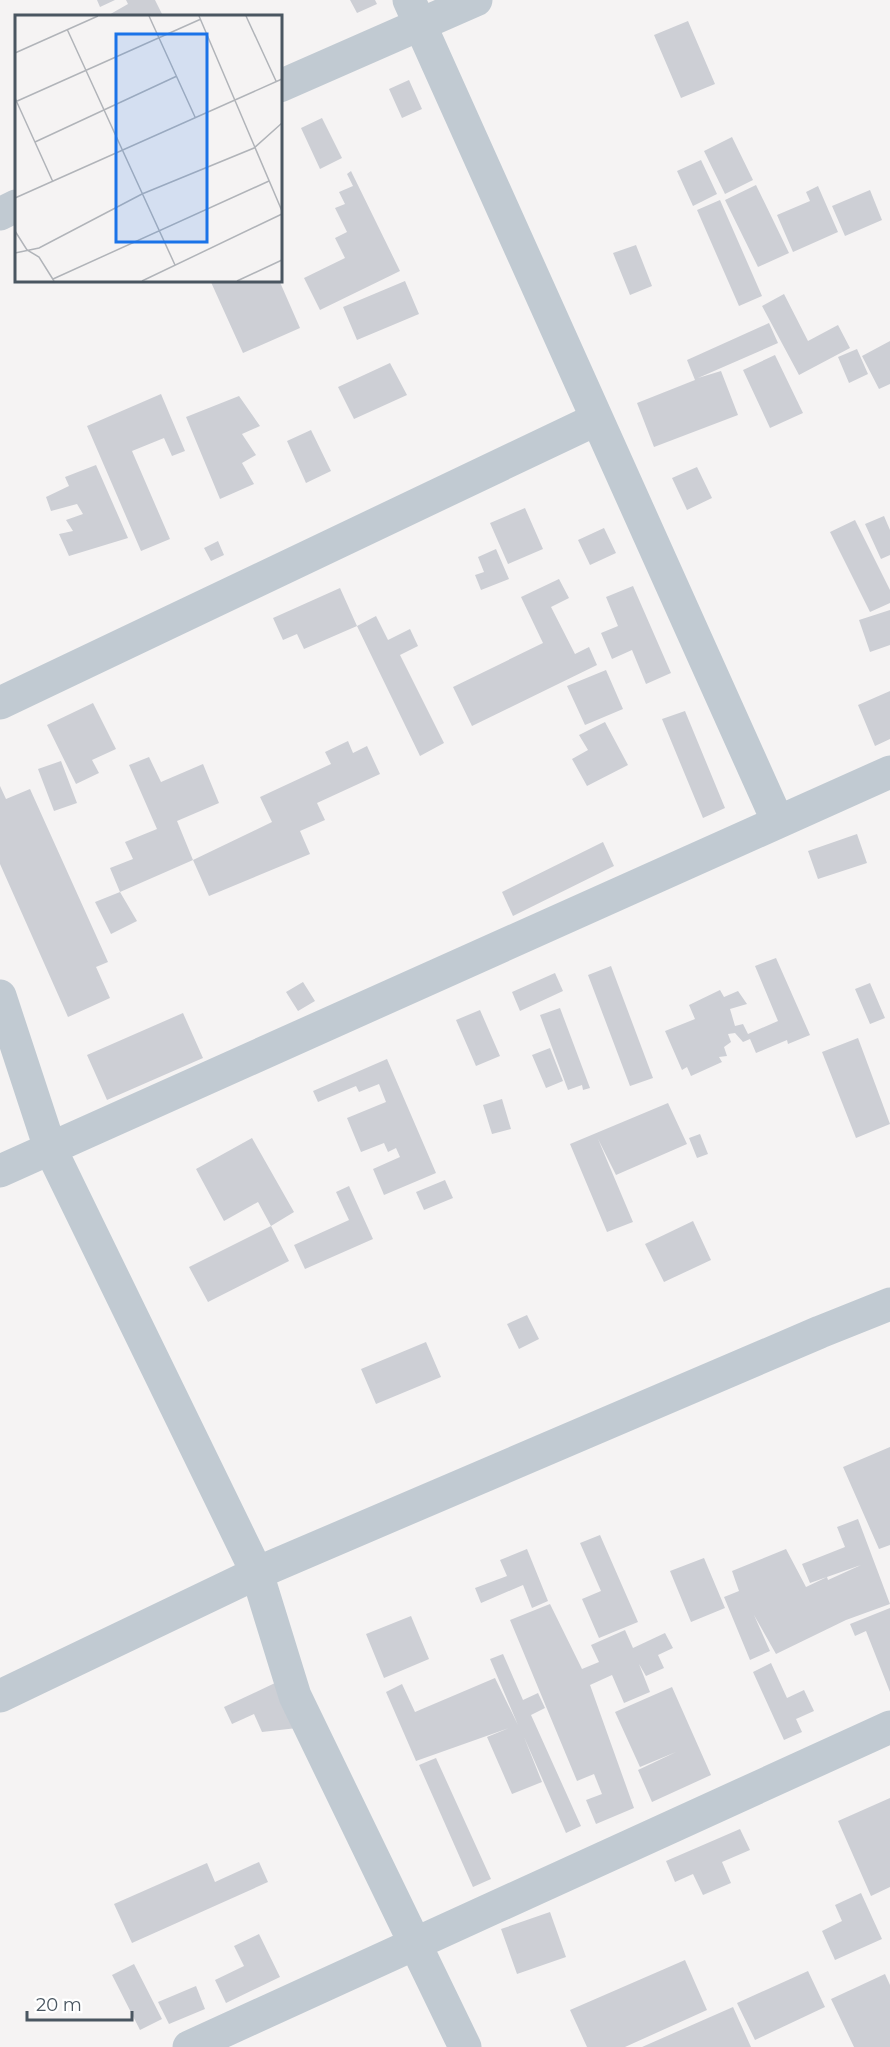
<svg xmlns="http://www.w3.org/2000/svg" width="890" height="2047" font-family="Montserrat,sans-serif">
<rect width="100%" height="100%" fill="#f5f3f3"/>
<path fill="#cdcfd5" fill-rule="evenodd" d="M97,0h18l-15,7z
M126,0h29l8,16h-56l21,-12z
M350,0h25l2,4 -20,9z
M688,21l27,63 -34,14 -27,-63z
M409,80l13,29 -20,9 -13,-29z
M322,118l20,40 -22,11 -19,-41z
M732,137l21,43 -28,14 -21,-43z
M701,160l16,34 -24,12 -16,-35z
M351,171l49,100 -80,39 -16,-32 41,-20 -10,-20 12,-6 -12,-24 10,-4 -6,-12 14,-6 -6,-12z
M756,185l33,68 -31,14 -33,-67z
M818,186l20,46 -45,20 -16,-37 33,-14 -4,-9z
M870,190l12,30 -37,16 -13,-30z
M720,200l42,96 -23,10 -42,-96z
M636,245l16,41 -22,9 -17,-42z
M210,280h69l21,48 -57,25z
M405,281l14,33 -62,26 -14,-33z
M784,294l24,47 30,-16 12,23 -51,27 -37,-69z
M769,323l9,20 -80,35 23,-7 17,44 -84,32 -17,-44 58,-23 -8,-20z
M890,341v43l-11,5 -17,-33z
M857,349l11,25 -19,9 -11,-26z
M775,355l28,58 -33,15 -27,-58z
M390,363l17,32 -53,24 -16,-32z
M161,394l24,57 -13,5 -8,-18 -32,13 38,88 -29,12 -54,-125z
M239,396l21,30 -18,8 14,21 -14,8 12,21 -34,15 -34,-82z
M311,430l20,41 -25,12 -19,-42z
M96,465l32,73 -59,18 -10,-22 14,-3 -7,-11 17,-6 -6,-10 -26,7 -5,-14 23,-11 -4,-9z
M697,467l15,31 -25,12 -15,-32z
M525,508l18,41 -35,15 -18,-41z
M884,516l6,14v25l-9,4 -16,-35z
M855,520l35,70v13l-20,9 -40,-80z
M604,528l12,25 -26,12 -12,-25z
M218,541l6,14 -13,6 -7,-13z
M496,549l13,30 -28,11 -6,-15 9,-3 -6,-15z
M559,579l10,19 -18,9 24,47 14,-7 8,18 -125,61 -19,-39 90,-44 -22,-46z
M633,586l38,87 -25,11 -14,-34 -20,9 -11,-26 17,-7 -12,-29z
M340,588l17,38 -53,23 -7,-15 -14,6 -10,-22z
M890,610v35l-20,7 -11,-32z
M376,616l12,24 22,-11 8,17 -18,9 44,88 -24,13 -63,-130z
M606,670l17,39 -38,16 -18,-39z
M890,691v48l-15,7 -17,-41z
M93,703l23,46 -24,11 7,13 -23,11 -29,-59z
M685,711l40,97 -22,10 -41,-99z
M605,722l23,43 -41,21 -15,-27 16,-9 -9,-15z
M348,741l5,12 14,-7 13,28 -63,29 8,17 -25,11 10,23 -101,42 -16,-36 79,-38 -12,-25 71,-33 -6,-12z
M149,757l12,25 42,-18 16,39 -42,18 16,39 -73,32 -10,-24 23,-9 -8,-17 32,-13 -28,-64z
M61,761l16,42 -23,8 -16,-42z
M0,786l6,13 24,-10 78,173 -12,5 14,31 -42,19 -68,-153z
M857,834l10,29 -49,16 -10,-28z
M603,842l11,24 -101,50 -11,-24z
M120,892l17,29 -26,13 -16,-32z
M776,958l34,77 -22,9 -1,-4 -31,13 -6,-14 -7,3 -8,-9 -7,1 3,8 -7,5 3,9 -8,1 3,5 -31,14 -4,-9 -5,3 -17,-39 30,-12 -6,-14 31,-15 4,7 14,-6 9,13 -17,5 5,17 8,-2 5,10 30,-13 -23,-55z
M611,966l42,112 -23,8 -42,-111z
M555,973l8,18 -43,20 -8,-19z
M303,982l12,19 -17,10 -12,-19z
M870,983l15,35 -15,6 -15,-35z
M560,1008l30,80 -7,2 -1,-5 -14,5 -28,-75z
M480,1010l20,46 -24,10 -20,-46z
M183,1013l20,45 -96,42 -20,-45z
M858,1038l32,86 -34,14 -34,-86z
M550,1048l13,33 -17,7 -14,-33z
M387,1059l49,114 -52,22 -11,-26 27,-12 -4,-9 -8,4 -4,-9 -23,9 -14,-34 39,-16 -7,-18 -20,8 -3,-6 -38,16 -5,-11z
M502,1099l9,30 -19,5 -9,-29z
M668,1103l19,41 -71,31 -18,-36 35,83 -26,10 -37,-88z
M700,1134l8,20 -11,4 -8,-20z
M252,1138l42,74 -23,14 -13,-24 -34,19 -28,-52z
M445,1180l8,18 -29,12 -8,-18z
M349,1186l24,53 -68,30 -11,-24 55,-25 -13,-28z
M693,1221l18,39 -47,22 -19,-38z
M271,1226l18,35 -81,41 -19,-35z
M527,1315l12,24 -20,10 -12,-25z
M426,1342l15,35 -65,27 -15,-35z
M890,1447v98l-11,4 -36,-82z
M858,1519l32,85 -44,16 -70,34 -22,-39 16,36 -20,9 -26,-63 15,-6 -7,-20 54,-22 20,38 21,-10 -17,6 -8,-19 43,-17 -8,-20zM861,1565l-33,15 -1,-3z
M600,1535l38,87 -39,16 -17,-39 19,-8 -21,-48z
M527,1549l21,52 -16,7 -9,-23 -42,18 -6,-15 32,-12 -7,-16z
M704,1558l21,50 -34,14 -21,-51z
M550,1604l32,65 17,-7 -8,-17 34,-15 8,18 32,-15 8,15 -15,7 6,13 -18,8 -7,-12 11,28 -26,11 -12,-28 -22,10 44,123 -38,16 -10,-24 16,-6 -8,-20 -17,7 -67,-161z
M890,1608v84l-24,-61 -11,5 -5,-12z
M411,1616l18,43 -45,19 -18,-44z
M503,1654l20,46 15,-7 7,15 -14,7 50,111 -15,7 -42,-96 18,45 -30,12 -25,-57 22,-9 -93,33 -30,-69 16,-8 13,28 80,-34 23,47 -28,-66z
M771,1663l16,35 17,-8 10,21 -18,8 6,13 -18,8 -31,-68z
M275,1683l22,45 -35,4 -8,-18 -22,10 -8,-17z
M672,1687l39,88 -59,27 -14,-32 38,-18 -36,15 -25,-55z
M436,1758l55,121 -18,8 -54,-122z
M890,1798v89l-19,9 -33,-75z
M740,1829l10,21 -28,12 9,21 -28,12 -10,-21 -18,8 -9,-21z
M259,1862l9,20 -136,61 -18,-39 93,-41 8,19z
M861,1893l21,46 -47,21 -13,-29 20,-10 -7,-16z
M550,1912l16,45 -49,17 -16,-45z
M259,1934l21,43 -54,26 -11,-23 29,-14 -10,-20z
M685,1960l22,50 -82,37h-38l-17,-37z
M134,1964l28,55 -22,11 -28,-55z
M808,1971l17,36 -70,33 -18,-37z
M885,1974l5,11v62h-36l-23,-48z
M196,1986l9,23 -36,15 -11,-22z
M733,2007l18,40h-109z"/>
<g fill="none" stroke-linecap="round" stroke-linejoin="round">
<path stroke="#c1cad2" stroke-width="33" d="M409,0l369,822
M280,86l196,-86
M0,214l16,-8
M0,703l597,-284
M0,996l50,152 207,425 38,123 170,351
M0,1171l890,-399
M0,1696l257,-123 563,-241 70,-28
M189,2047l701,-320"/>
</g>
<g transform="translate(15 15)">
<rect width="267" height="267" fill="#f5f3f3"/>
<path fill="none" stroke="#b1b4b9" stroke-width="1.5" d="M134,1l46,101M184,1l83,195M231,1l30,65M52,14l108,236M0,38l83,-37M0,83l38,84M0,87l186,-83M20,127l142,-66M0,183l267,-119M0,216l12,19 12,7 15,24M0,238l24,-5 103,-54 112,-46 28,-25M38,264l216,-98M127,266l140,-67M222,266l45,-21"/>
<path fill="#1a73e8" fill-opacity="0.15" stroke="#1a73e8" stroke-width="3" d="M101,19h91v208h-91z"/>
<rect width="267" height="267" fill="none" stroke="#4a5661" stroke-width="3"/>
</g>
<path d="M27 2011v9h105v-9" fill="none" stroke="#4a5661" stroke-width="3"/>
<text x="36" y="2011" font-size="18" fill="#4a5661" stroke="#ffffff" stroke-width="4.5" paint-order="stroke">20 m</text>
</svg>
